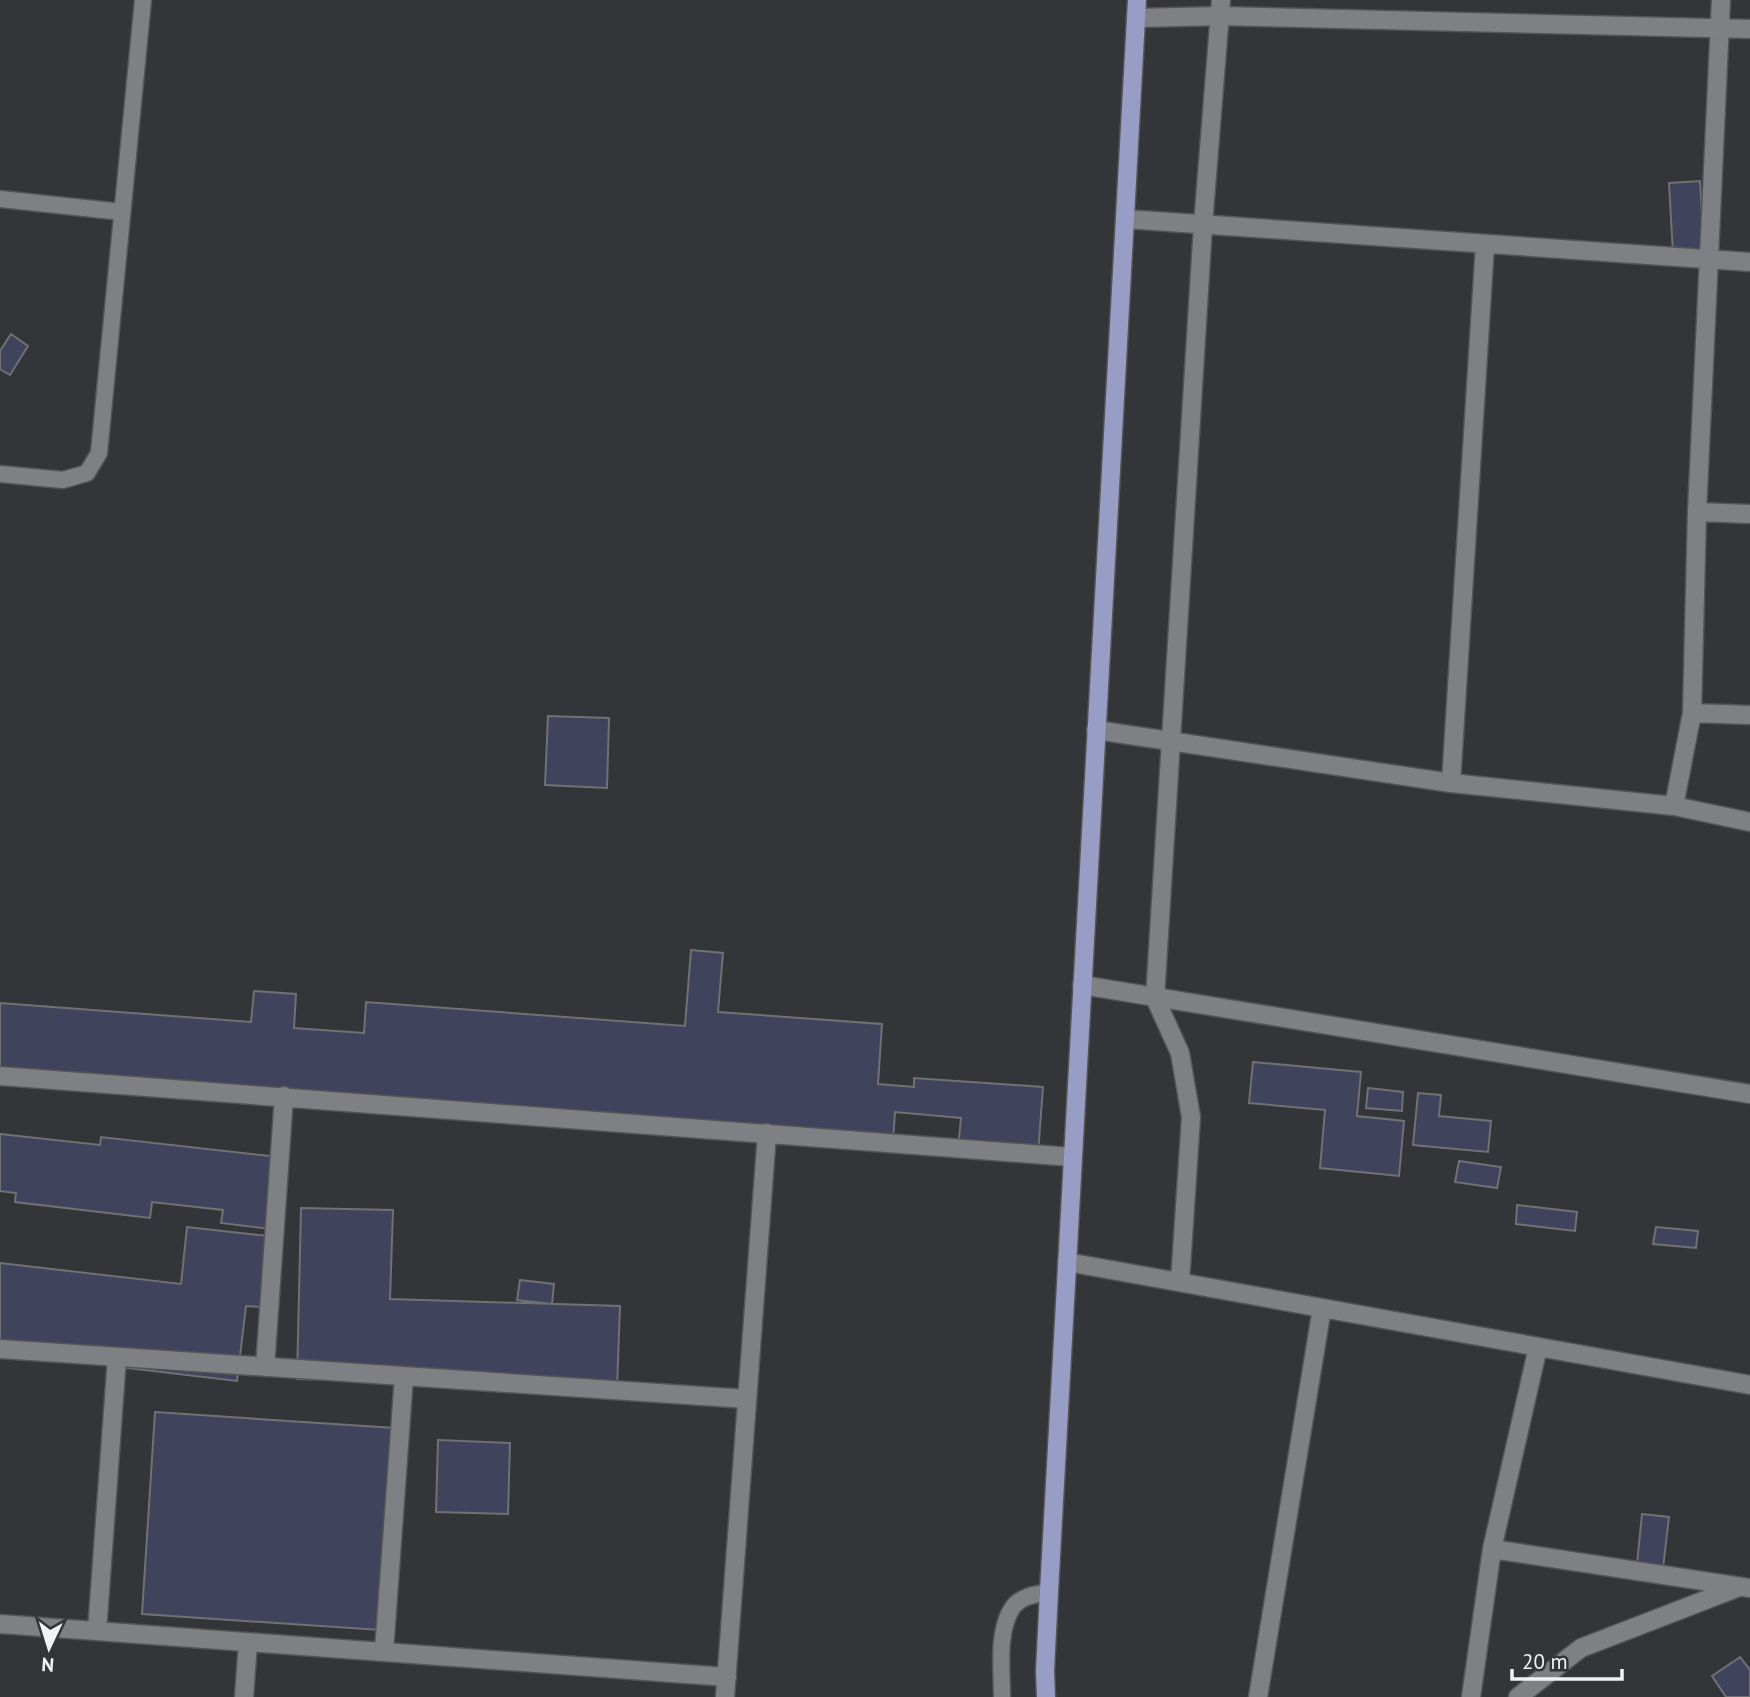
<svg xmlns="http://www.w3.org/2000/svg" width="1750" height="1697" font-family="'PT Sans',sans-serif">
<rect width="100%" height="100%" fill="#343538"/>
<path fill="#40435c" stroke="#707174" stroke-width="2" d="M1700,181l4,71 -31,2 -4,-71z
M11,334l17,12 -18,29 -10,-6v-18z
M548,716l61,2 -2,70 -62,-3z
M691,950l32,3 -5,59 164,12 -4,60 36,3v-9l129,9 -5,67 -80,-6 3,-30 -66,-6 -2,30 -893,-67v-72l251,19 3,-31 42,3 -2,34 70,5 2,-31 319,24z
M1253,1062l108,10 -4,44 47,5 -5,55 -79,-8 5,-58 -76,-7z
M1368,1088l35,4 -1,19 -36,-3z
M1418,1093l23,2 -2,21 52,5 -3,31 -75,-7z
M0,1134l100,11 1,-8 178,20 -8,72 -50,-6 2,-13 -71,-8 -2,16 -135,-16 1,-9 -16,-2z
M1459,1161l42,6 -4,21 -42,-6z
M1517,1205l60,7 -2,19 -59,-7z
M301,1208l92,2 -3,89 230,7 -3,82 -320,-9z
M187,1227l81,9 -8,71 -14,-1 -9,75 -237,-28v-90l181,21z
M1656,1227l42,4 -2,17 -43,-4z
M520,1280l34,4 -2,20 -35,-4z
M155,1412l239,16 -14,202 -238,-16z
M438,1440l72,3 -2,71 -72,-2z
M1642,1514l27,3 -6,51 -26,-4z
M1740,1657l10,13v27h-24l-14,-21z"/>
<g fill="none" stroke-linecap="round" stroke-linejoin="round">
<g stroke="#545456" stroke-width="19">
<path id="lane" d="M0,199l122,13
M0,474l63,6 24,-7 12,-20 44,-453
M1002,1697c0,-26 -5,-63 9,-87 7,-13 24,-16 38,-18"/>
</g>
<g stroke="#545456" stroke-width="21">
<path id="street" d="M1136,18l84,-2 530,13
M1125,219l625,43
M1697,512l53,2
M1692,713l58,2
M1096,730l355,53 223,23 76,16
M1451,783l34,-539
M1674,806l18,-93 5,-201 24,-512
M1082,985l668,109
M0,1076l1072,81
M1067,1262l683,123
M1180,1282l11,-165 -11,-64 -25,-55 48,-773 18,-225
M0,1349l747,50
M265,1367l19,-271
M1492,1549l258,39
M0,1624l727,53
M97,1631l20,-274
M384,1651l20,-275
M244,1697l4,-55
M725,1697l42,-564
M1258,1697l64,-389
M1471,1697l21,-148 46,-202
M1518,1697l63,-49 158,-61"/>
</g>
<g stroke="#545456" stroke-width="21">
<path id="primary" d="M1046,1697l-1,-26 4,-79 88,-1592"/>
</g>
<use href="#lane" stroke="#7f8084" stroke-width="16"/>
<use href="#street" stroke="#7f8084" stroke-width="18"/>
<use href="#primary" stroke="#979dc4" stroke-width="18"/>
</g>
<g transform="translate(49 1648) rotate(184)" stroke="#343538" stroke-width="5" paint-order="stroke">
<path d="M0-5L12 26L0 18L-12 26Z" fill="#f2f2f4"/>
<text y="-10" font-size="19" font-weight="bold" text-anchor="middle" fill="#f2f2f4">N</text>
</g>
<path d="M1512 1669v10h110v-10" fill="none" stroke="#f2f2f4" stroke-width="3.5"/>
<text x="1522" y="1669" font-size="21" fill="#f2f2f4" stroke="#343538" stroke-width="5" paint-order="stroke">20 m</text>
</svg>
